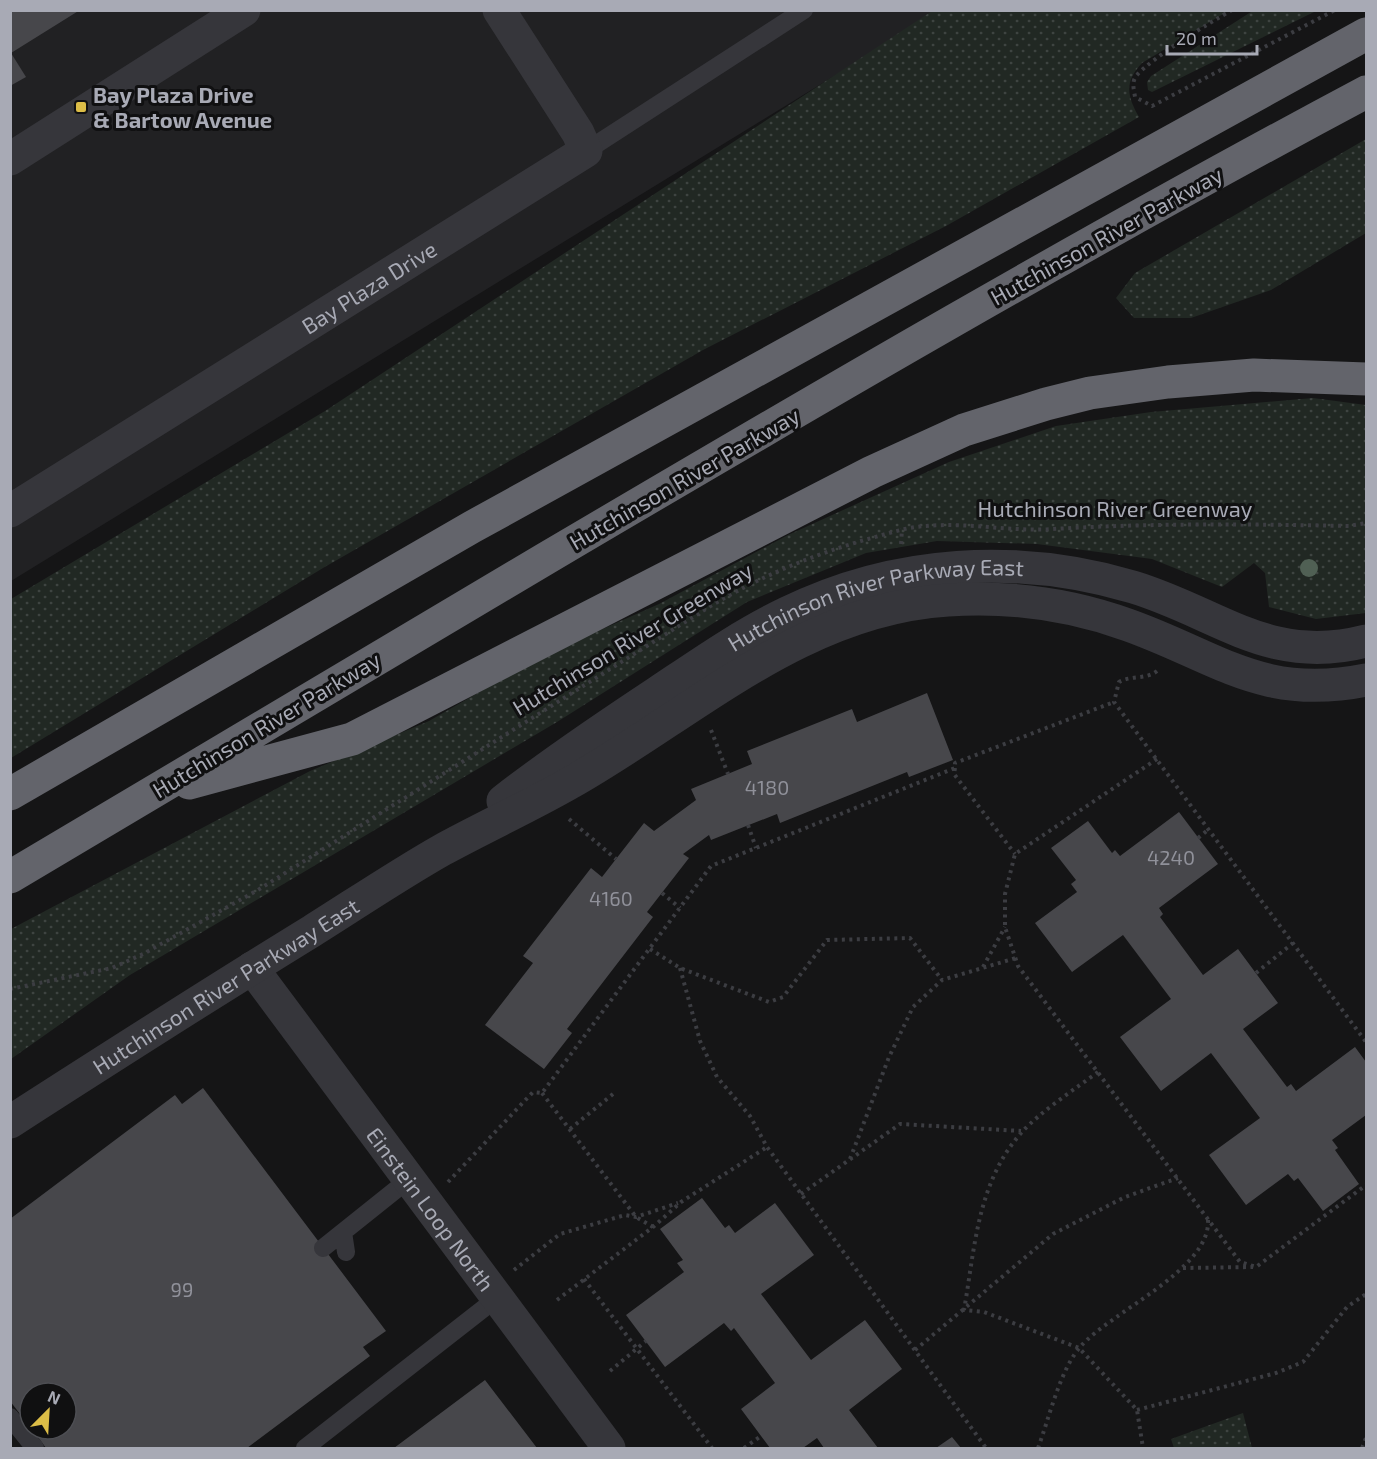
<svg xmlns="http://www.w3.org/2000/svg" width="1377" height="1459" font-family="'Exo 2',sans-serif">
<defs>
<pattern id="grass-dots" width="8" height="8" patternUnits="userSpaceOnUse" patternTransform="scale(1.5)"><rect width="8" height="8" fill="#212823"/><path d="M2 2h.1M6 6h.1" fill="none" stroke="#3e4441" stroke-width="1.8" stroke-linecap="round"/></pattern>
</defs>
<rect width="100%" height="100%" fill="#151516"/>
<path fill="#212123" d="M11,11h929l-929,570z"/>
<path fill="url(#grass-dots)" d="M1254,10l62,1 -164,81 -4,-2 -1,-8 4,-6z
M932,11h296l-86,52c-18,19 -15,33 -3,54l-193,109 -243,124 -380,218 -312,190v-159l314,-188z
M1366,139v94l-95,57 -80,28h-57l-18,-20 19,-25z
M1313,398l53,7v208l-50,6 -47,-12 -4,-34 -11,-10 -32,24 -70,-28 -115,-15 -100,-3 -71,12 -119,49 -190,120 -427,253 -119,84v-130l299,-158 119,-50 117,-67 113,-50 129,-69 161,-73 107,-36 95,-14z
M1243,1413l9,35h-78l-3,-9z"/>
<path fill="#47474b" d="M10,10h70l-69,43 15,24 -16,9z
M927,693l26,67 -44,17 -2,-5 -127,51 -3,-9 -66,26 -2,-5 -26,19 6,4 -42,54 6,5 -86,112 5,4 -28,36 -59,-44 48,-62 -10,-7 68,-88 11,9 42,-54 10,8 42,-31 -5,-11 61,-25 -5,-13 105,-42 5,13z
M1179,812l39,52 -59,44 4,6 -3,3 43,58 35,-26 40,54 -35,26 44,58 4,-3 5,7 59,-44 11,15v53l-34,25 6,8 -3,2 24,34 -36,27 -25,-33 -4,3 -6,-7 -42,31 -37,-50 51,-37 -49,-65 -50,38 -41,-54 51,-38 -48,-64 -51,37 -37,-49 42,-31 -6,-8 5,-4 -25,-32 37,-27 24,32 3,-3 5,6z
M203,1088l183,243 -23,16 7,9 -123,92h-201l-14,-19h34v-36h-36v34l-20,-26v-182l165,-124 7,9z
M702,1198l23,30 4,-3 6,8 40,-30 39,52 -53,39 50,66 54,-40 37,49 -53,41 29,38h-54l-7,-10 -14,10h-33l-29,-39 34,-26 -41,-55 -3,3 -7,-8 -59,44 -39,-52 58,-43 -7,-9 6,-3 -23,-31z
M485,1380l52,68h-143z
M952,1437l9,11h-25z"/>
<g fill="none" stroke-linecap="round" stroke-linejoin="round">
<path stroke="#3c3d42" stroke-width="4" stroke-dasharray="3 4.5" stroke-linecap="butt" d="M1232,10c-23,13 -79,47 -95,65 -6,7 -3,14 -2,22l17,9 183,-96
M901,544l1,-15
M1157,671c-11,9 -26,4 -38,11l-5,20 252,340
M711,730l17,44
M1157,759l-142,95 -10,40v33l13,39 222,296 16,5 110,-82
M955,768l-1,6 61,80
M569,819l47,40
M748,825l8,23
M1198,838l11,-9
M662,893l18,15
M650,949l30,19 89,34 14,-5 44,-57 83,-2 32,42
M983,967l22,-40
M680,968l20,73 17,36 33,39 17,31 219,301
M1256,973l37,-30
M10,989l102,-21 31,-14 115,-64 451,-283c50,-30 103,-52 159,-68 19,-5 38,-12 58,-13 42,-4 85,6 127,3 99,-6 197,-5 296,-3l17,-3
M1098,1072c-23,17 -58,40 -76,60 -45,50 -47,116 -58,178l20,2 95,36 58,62 6,38
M542,1093l94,124 17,10
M570,1129l43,-35
M850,1159l39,-102 24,-50 29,-27 74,-22
M448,1182l85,-90 9,1 169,-227 244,-98v-5l159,-61
M801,1194l99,-70 121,7
M1183,1268l70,-1
M514,1270l46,-36 65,-19 11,2 42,-14
M584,1279l128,169
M557,1300l96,-73 28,-25 86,-55
M915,1350l138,-116 72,-37 53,-19
M610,1371l36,-30
M1137,1410l139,-37 27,-11 44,-55 19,-13
M744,1448l17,-12
M1038,1448c11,-29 22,-79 43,-102 30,-34 130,-77 127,-126
M1362,1448l4,-10"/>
<path stroke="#36363b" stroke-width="18" d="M586,151l218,-141
M323,1248l20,-16
M346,1252l-3,-20 65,-52
M10,1417l25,31
M305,1448l192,-150"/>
<g stroke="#36363b" stroke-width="33">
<path d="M10,159l234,-149"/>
<path id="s1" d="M10,511l576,-360 -8,-18 -79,-123"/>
<path id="s2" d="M252,968l357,480"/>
</g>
<g stroke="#36363b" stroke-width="33">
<path id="s3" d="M503,801c50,-39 102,-74 155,-109 42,-28 83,-57 129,-79 108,-53 231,-60 346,-26 86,26 136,79 233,54"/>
<path id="s4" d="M10,1122c101,-65 201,-129 302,-191 43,-27 86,-56 130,-81 42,-23 86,-43 128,-67 122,-69 231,-174 378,-183 61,-4 122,4 180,25 90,32 134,76 238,55"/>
</g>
<path stroke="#63646b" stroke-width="33" d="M189,783l163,-44 520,-267 92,-42 82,-26 44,-11 78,-11 86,-7 112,4
M10,794l462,-267 894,-493
M10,877c178,-107 357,-212 535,-318 271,-160 543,-319 821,-467"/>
</g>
<circle fill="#506054" cx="1309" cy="568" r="9"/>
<rect fill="#dcbd47" stroke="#101011" stroke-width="2" x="75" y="101" width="12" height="12" rx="3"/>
<g text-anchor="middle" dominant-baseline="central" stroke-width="6" stroke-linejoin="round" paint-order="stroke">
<g font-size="20" fill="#90919a">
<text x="767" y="787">4180</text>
<text x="1171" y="857">4240</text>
<text x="611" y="898">4160</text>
<text x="182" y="1289">99</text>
</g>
<g font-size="22" font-weight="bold" fill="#a8aab5" stroke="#101011" text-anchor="start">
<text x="93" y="94">Bay Plaza Drive<tspan x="93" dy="25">&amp; Bartow Avenue</tspan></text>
</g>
<g font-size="22" fill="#a8aab5" stroke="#101011">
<text transform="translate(1106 235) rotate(-29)">Hutchinson River Parkway</text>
<text stroke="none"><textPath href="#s1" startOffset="423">Bay Plaza Drive</textPath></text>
<text transform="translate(684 478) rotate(-30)">Hutchinson River Parkway</text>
<text x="1115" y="508">Hutchinson River Greenway</text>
<text stroke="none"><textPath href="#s3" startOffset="430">Hutchinson River Parkway East</textPath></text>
<text transform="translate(632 638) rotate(-31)">Hutchinson River Greenway</text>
<text transform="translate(266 724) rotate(-31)">Hutchinson River Parkway</text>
<text stroke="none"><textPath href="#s4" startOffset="255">Hutchinson River Parkway East</textPath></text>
<text stroke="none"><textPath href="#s2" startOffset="300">Einstein Loop North</textPath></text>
</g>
</g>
<rect width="1377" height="1459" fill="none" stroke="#a8aab5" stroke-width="24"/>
<g transform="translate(48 1411) rotate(24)"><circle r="28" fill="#101011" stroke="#4d4e53" stroke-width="1.5"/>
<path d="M0-4.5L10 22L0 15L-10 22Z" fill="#dcbd47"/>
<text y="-9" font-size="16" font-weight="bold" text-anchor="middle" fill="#a8aab5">N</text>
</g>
<path d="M1167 45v9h90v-9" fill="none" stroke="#a8aab5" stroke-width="3"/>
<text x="1176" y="45" font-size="18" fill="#a8aab5" stroke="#101011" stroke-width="4.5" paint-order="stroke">20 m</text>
</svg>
